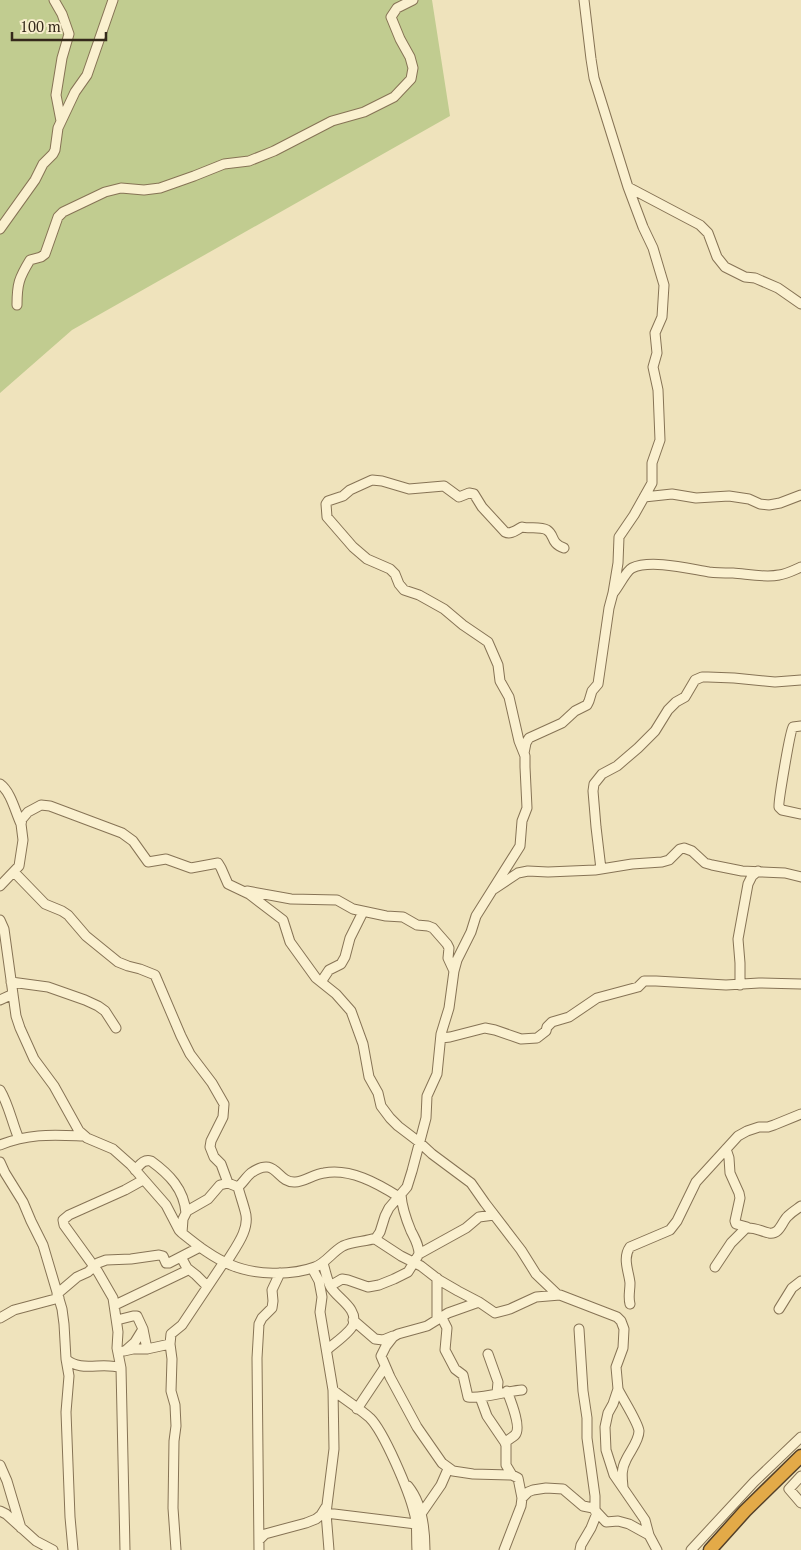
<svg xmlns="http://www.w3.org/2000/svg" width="801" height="1550" font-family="'PT Serif',serif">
<rect width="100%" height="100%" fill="#efe3bc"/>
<path fill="#c1cc90" d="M0,0h432l18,116 -378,214 -72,63z"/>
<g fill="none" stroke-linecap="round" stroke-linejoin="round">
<g stroke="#867355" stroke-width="11">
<path id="minor" d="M54,0l8,14 7,20 -7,24 -6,37 5,26
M628,187l72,38 8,8 9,24 8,10 20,10 10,1 23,10 23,16
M0,229l35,-49 8,-16 10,-10 2,-4 3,-22 17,-36 12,-17 26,-75
M17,305c0,-21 2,-27 13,-45l11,-3 4,-3 13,-37 5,-5 42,-20 16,-4 23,2 16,-2 34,-12 30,-12 25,-3 25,-10 58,-30 32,-9 30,-15 17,-18 2,-11 -3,-11 -10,-18 -9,-22 6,-9 16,-8
M644,497l28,-3 24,4 33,-2 20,3 11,5 9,1 11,-2 21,-8
M614,592c5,-6 12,-21 18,-24 19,-9 58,1 77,4 8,1 16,1 24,1 14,1 32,5 46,2 8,-1 15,-5 22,-8
M801,726l-8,1c-3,4 -15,76 -14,80 1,1 2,2 3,3l19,4
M524,753l2,-10 3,-5 33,-15 13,-12 12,-6 2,-4 3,-10 6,-7 11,-76 4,-15 5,-30 1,-26 15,-22 18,-32v-20l8,-23 -2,-50 -5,-23 4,-14 -2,-20 7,-16 2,-32 -11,-37 -10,-21 -15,-40 -34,-109 -3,-19 -7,-59
M0,784c11,8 15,27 21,40
M601,869l-5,-42 -3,-36 1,-7 8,-10 15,-8 21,-18 17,-17 13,-21 8,-8 9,-5 10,-17 7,-3h6l26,1 41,4 26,-2
M14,872l31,32 17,7 6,4 18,21 32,26 10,4 12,3 15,6 26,61 9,18 22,29 12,21 -1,13 -12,24 -1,6 4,10 7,7 7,19
M0,886l19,-20 4,-26 -2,-16 1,-5 6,-7 13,-7 9,1 72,27 11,8 15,21 18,-3 25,9 27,-5 3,5 7,16 21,10 34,26 7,22 26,36 20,16 15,17 12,33 6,33 9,16 3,13 9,12 8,8 21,16 13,12 39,29 14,20 36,47 15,24 22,21
M494,889l24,-16 10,-2 20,1 47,-2 37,-6 30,-2 7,-2 11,-11 4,-1 8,3 13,12 7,2 30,6 43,2 16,4
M247,891l44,8 46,1 16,9 33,7 17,1 14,8 11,1 5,2 14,16 2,4 -1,10 6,13
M0,920l4,9 12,87 4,12 14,31 20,27 25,45 8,7 26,11 18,16 35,40 13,25 3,3c15,12 31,25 49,32 23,10 60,11 84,2 11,-4 17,-15 28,-21 10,-5 22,-4 33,-8l4,-6 5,-16 4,-8 18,-21 5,-16 14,-53 1,-22 10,-22 4,-40 8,-26 5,-37 3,-11 14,-28 5,-16 44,-70 2,-25 5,-13 -2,-41v-11l-6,-15 -10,-44 -9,-16 -2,-16 -10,-23 -25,-17 -19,-16 -25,-14 -15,-5 -5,-6 -4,-10 -5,-5 -23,-10 -14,-12 -26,-30 -1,-13 2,-3 15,-5 7,-6 22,-10 10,1 27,8 35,-3 15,11 10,-4 5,1 8,13 23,25c6,3 11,-2 17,-5 7,2 18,-1 25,3 8,5 3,13 17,18
M11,982l37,5 37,13 13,6 7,5 11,17
M321,982l8,-12 12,-6 4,-7 5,-19 13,-26
M740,985v-22l-2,-24 10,-55 4,-8 6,-5
M0,1000l13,-6
M441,1038l9,-1 35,-9 10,2 26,9 16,-1 9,-7 1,-4 5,-5 17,-5 28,-19 41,-11 6,-6h12l70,4 33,-2 42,1
M0,1090c9,15 12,33 19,49
M0,1145c30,-12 53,-10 84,-9
M726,1149l3,9 1,15 9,20 1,5 -5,23 1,3 11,3
M0,1162l5,11 18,29 8,19 12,24 19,64 2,15 2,35 3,17 -3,36 4,105 3,33
M135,1170c5,-5 8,-11 16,-9 18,13 33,28 35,52
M401,1195c1,13 5,24 10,36 4,8 8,14 8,23
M182,1233l1,-14 4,-8 21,-12 12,-14 8,-2 10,4c5,-4 8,-10 13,-14 26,-18 25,10 44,9 9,0 19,-8 29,-9 26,-5 53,10 75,24
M375,1239l26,17 20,10 18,14 19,11 21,11 16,11 15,-4 26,-12 24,-2 44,17 13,5 4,4 3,8 -1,19 -7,19 2,22 -5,15 -5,9 -3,14 1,23 8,25 31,45 4,15 8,15
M181,1257l6,11 9,7 11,11
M226,1263c9,-15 25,-34 19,-52 -2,-8 -5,-16 -7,-24
M323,1263c2,7 4,16 7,23 6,12 29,22 23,39 -3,8 -20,19 -26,25
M715,1267l16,-24 15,-15c9,-1 14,3 23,5 11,2 13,-12 19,-17 4,-4 9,-7 13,-10
M312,1268l7,13 3,16 -2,15 13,78 1,59 -8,64 3,37
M437,1278v41
M330,1286l12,-7 6,1 20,7 11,-2 15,-6 14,-7 11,-18 9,-5 38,-21 13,-11 15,-2
M57,1294l20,-17 11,-5 10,-9 8,-3 25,-1 28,-4 4,1 3,7h3l31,-16
M479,1302l-31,11 -21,13 -29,8 -5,3 -7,9 -5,10 9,21 27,50 25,36 11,8 20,3 39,1 6,3 4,20 -1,8 -17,44
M630,1304c-2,-7 0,-13 0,-21 -1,-11 -8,-25 0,-36l40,-17 7,-9 19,-39 42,-46 9,-5 12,-4h9l6,-2 27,-11
M115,1305l73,-35
M779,1309l13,-21 9,-7
M441,1316l6,12 -2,22 10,19 8,6 5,22c15,2 38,-6 54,-7
M0,1318l14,-8 45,-12
M117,1320l16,-4h4l6,13 4,20
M353,1320l22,19 8,1 10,-4
M579,1329l4,62 4,27v20l8,58v15
M126,1350l9,-8 8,-13
M124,1351l9,-2h14l23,-5
M488,1354l10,28 -1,11
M66,1359c15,14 37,2 55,9
M618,1389c4,9 20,33 21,42 0,10 -9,20 -13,29 -5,9 -4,17 -3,27
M333,1390c12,10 26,18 37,28 14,14 39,73 44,94 4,12 2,25 3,38
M480,1397l7,19 19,28v21l6,10
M357,1409l28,-42
M505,1443c3,-4 7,-5 10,-8 7,-7 -5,-36 -8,-44
M0,1465l7,16 14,47
M801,1476l-12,13 12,14
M408,1486c14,17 17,43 17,64
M522,1498l6,-6 5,-2 13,-2 17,1 20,17 10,2 13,14 12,-1 11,3 20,11
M0,1511l6,3 30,27 17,9
M326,1513l90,11
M421,1514l20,-29 7,-16
M259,1540l6,-6 41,-11 10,-4 5,-4 5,-8
M125,1550l-4,-182 -4,-20 1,-16 -5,-34 -15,-26 -34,-47 -1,-5 6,-5 56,-25 18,-10
M176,1550l-3,-42 1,-67 2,-15 -1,-21 -4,-14 1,-32 -2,-15 1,-10 11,-9 42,-63
M259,1550l-2,-192 2,-34 3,-6 10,-10 1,-7 -1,-11 8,-17
M580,1550l1,-5 10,-17 6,-15
M691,1550l63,-68 47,-45"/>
</g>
<g stroke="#53402a" stroke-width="15">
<path id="highway" d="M710,1550l35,-39 56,-55"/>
</g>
<use href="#minor" stroke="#faf0cf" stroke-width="9"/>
<use href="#highway" stroke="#e3aa48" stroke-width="12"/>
</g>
<path d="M12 32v8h94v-8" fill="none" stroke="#35291b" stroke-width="2.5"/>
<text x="20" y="32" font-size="15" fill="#35291b" stroke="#f6edcb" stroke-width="4" paint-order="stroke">100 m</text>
</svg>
